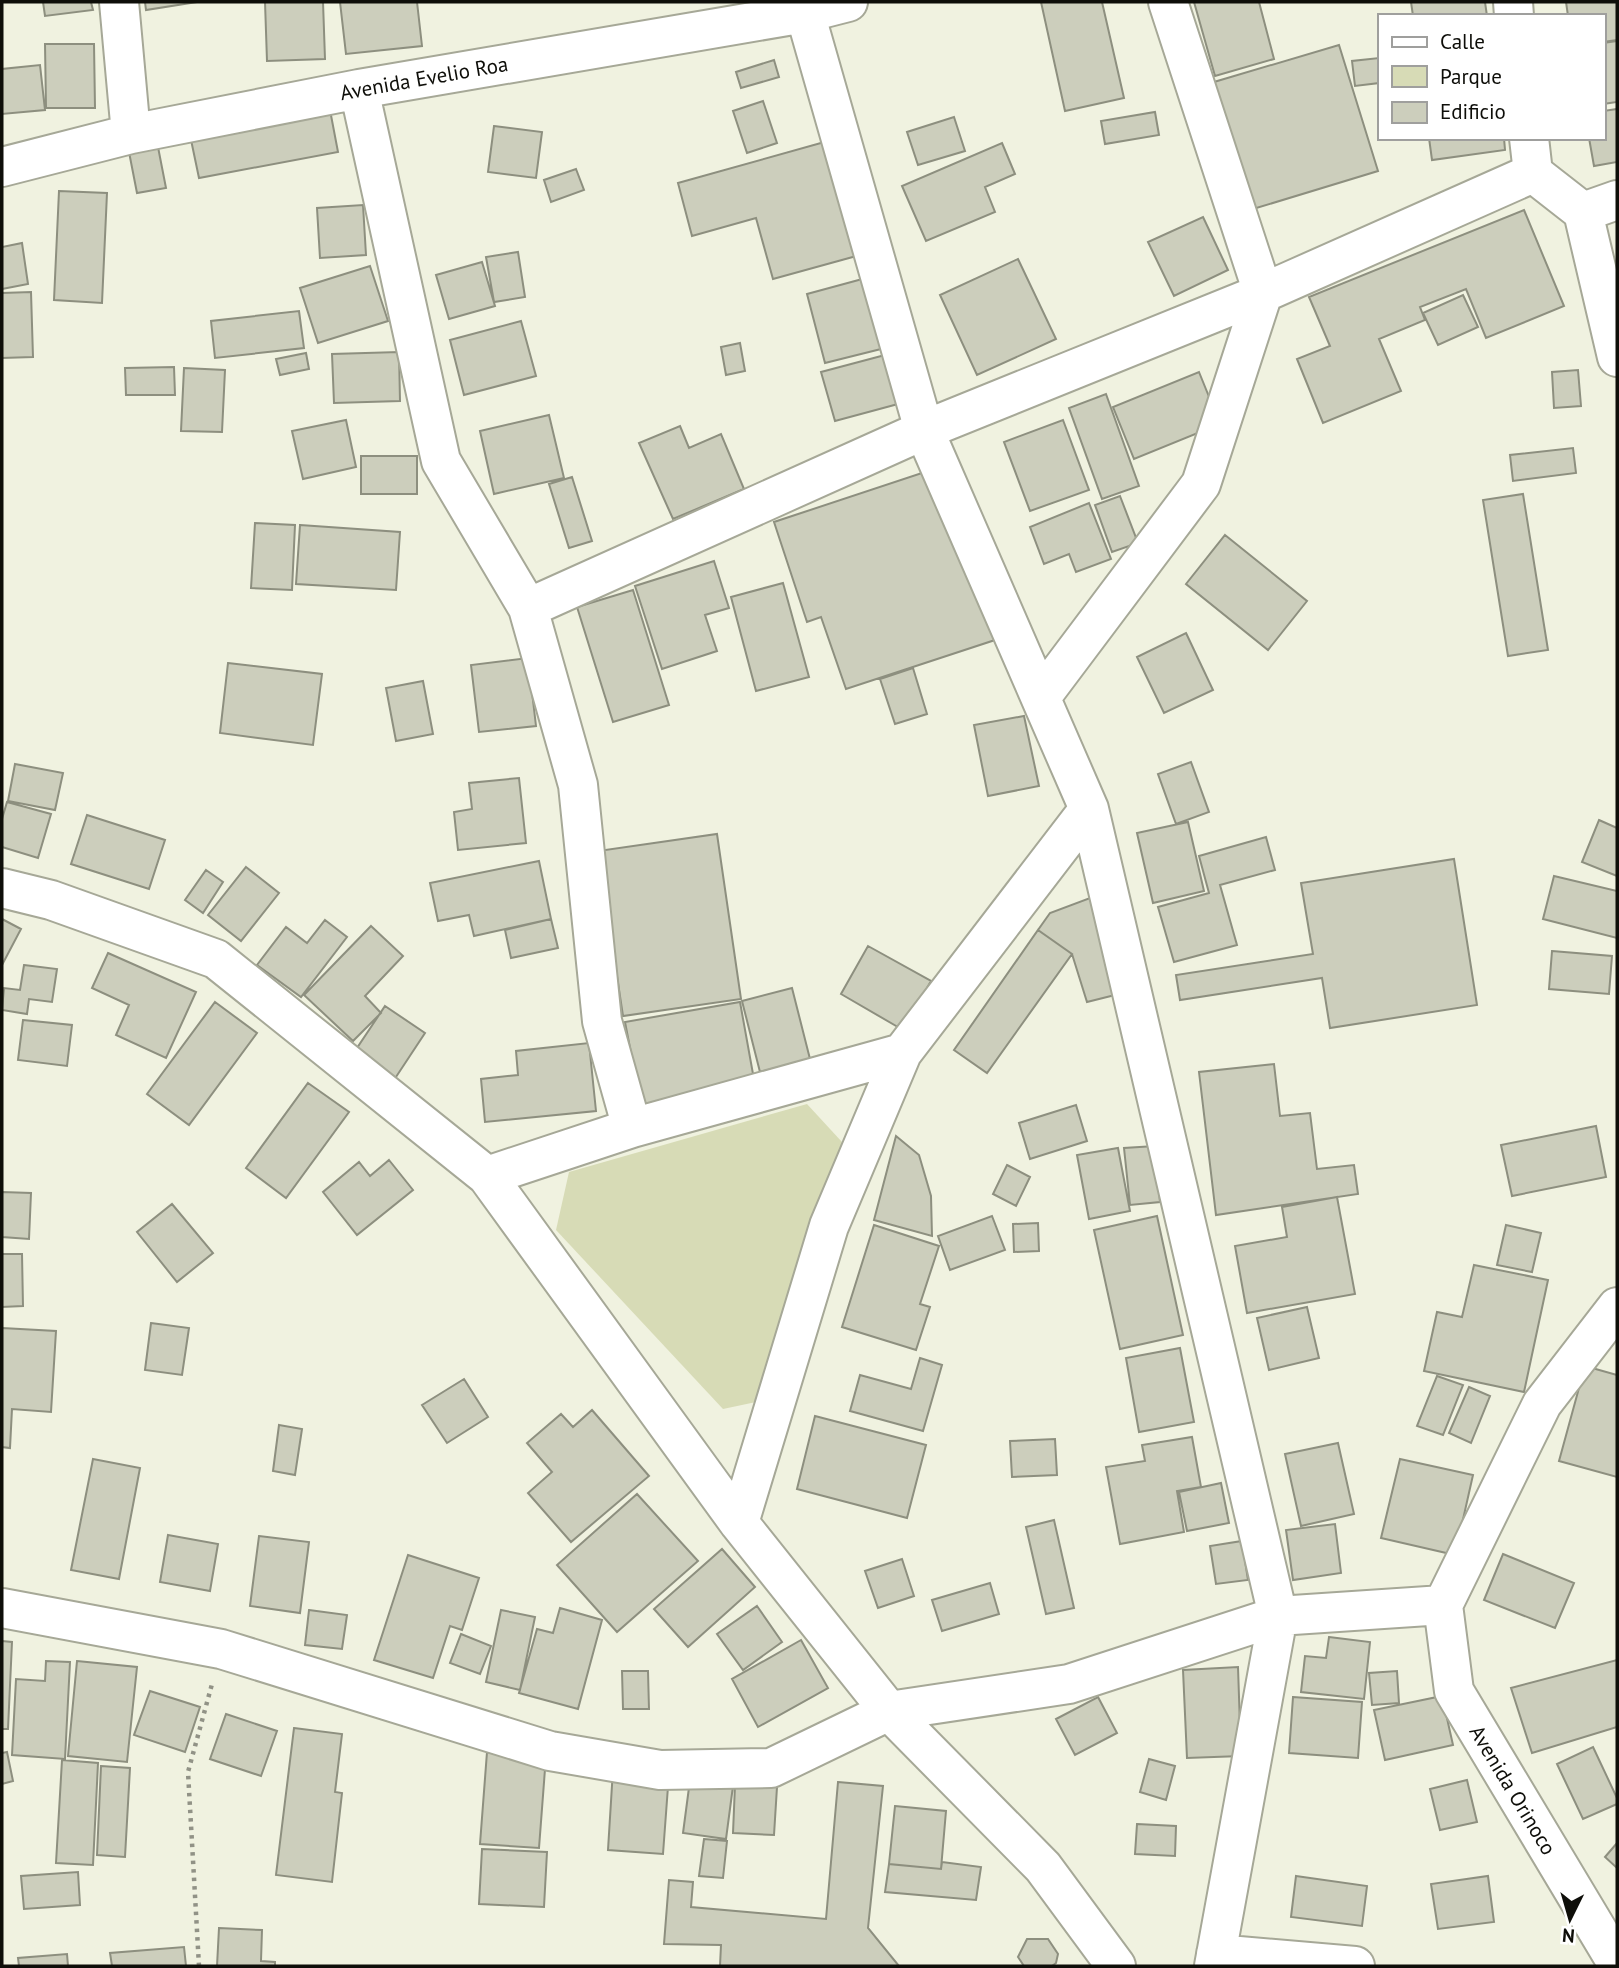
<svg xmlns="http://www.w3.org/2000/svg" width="1619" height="1968" font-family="'PT Sans',sans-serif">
<rect width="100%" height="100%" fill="#f0f2e0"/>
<path fill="#d7dbb6" d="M807,1104l35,38 -86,260 -33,7 -167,-179 13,-58z"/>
<path fill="#cccebc" stroke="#8d8f7f" stroke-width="2" d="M43,2h48l2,8 -48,6z
M145,2h52l-51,8z
M265,2h58l2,57 -58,2z
M340,2h77l5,44 -76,8z
M1041,2h61l22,96 -59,13z
M1194,2h65l15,57 -59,17z
M1411,2h74l2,14h-74z
M1566,2h51v38l-14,2v-26h-35z
M1617,41v61l-14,2v-61z
M45,44h49l1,64h-49z
M1339,45l39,126 -125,38 -39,-127z
M1379,58v25l-24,3 -3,-25z
M774,60l5,17 -38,11 -5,-16z
M40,65l5,45 -43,4v-45z
M763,101l14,42 -30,10 -14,-42z
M1617,109v53l-23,4 -5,-28h14v-27z
M330,110l8,42 -139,26 -9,-43z
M1155,112l4,23 -54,9 -4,-23z
M954,117l11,34 -47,14 -11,-33z
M494,126l48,6 -6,46 -48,-6z
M1429,138h75l1,12 -73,10z
M828,141l32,114 -87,24 -17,-61 -64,18 -14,-53z
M1002,143l13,31 -30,13 10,25 -69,29 -24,-55z
M158,147l8,41 -29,5 -8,-41z
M576,169l8,21 -33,12 -7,-22z
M59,191l48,2 -5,110 -48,-3z
M363,205l3,50 -46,3 -3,-50z
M1524,210l40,96 -78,32 -20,-49 -46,18 5,13 -46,19 22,52 -78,32 -26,-64 33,-13 -21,-49z
M1203,217l25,53 -54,26 -26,-54z
M22,243l6,41 -26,5v-42z
M518,252l7,45 -31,5 -8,-45z
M1018,259l38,80 -79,36 -37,-80z
M482,262l13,44 -46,13 -13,-44z
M370,266l18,55 -70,22 -18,-55z
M866,278l19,70 -60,15 -18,-69z
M31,292l2,65 -31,1v-65z
M1463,295l15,32 -40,18 -15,-32z
M299,311l5,37 -89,10 -4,-37z
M521,321l15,55 -72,19 -14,-55z
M740,343l5,28 -19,4 -5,-28z
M399,352l1,49 -66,2 -2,-49z
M306,353l3,16 -29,6 -4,-16z
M885,355l13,49 -63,17 -14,-49z
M174,367l1,28h-49l-1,-27z
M184,368l41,2 -3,62 -41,-1z
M1578,370l3,36 -27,2 -2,-36z
M1199,372l21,52 -86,35 -21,-52z
M1106,394l33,92 -37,13 -33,-91z
M549,415l15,63 -70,16 -14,-63z
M346,420l10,47 -53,12 -11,-48z
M1063,420l26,70 -59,21 -26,-69z
M680,426l9,22 32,-14 23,55 -71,30 -34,-76z
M1573,448l3,25 -63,8 -3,-26z
M361,456h56v38h-56z
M940,467l58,172 -152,50 -25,-72 -14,5 -33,-100z
M572,477l20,64 -23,7 -20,-64z
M1523,494l25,156 -40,6 -25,-156z
M1120,496l18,47 -26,9 -17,-47z
M1089,503l22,56 -35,13 -7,-18 -25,10 -14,-37z
M255,523l40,2 -3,65 -41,-2z
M300,525l100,7 -4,58 -100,-6z
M1225,535l82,66 -39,49 -82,-66z
M714,561l15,47 -24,7 12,36 -55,18 -27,-83z
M783,583l26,94 -53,14 -25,-94z
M633,590l36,115 -56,17 -36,-115z
M1186,633l27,57 -49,23 -27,-56z
M528,658l8,68 -57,6 -8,-67z
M228,663l94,11 -9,71 -93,-12z
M913,668l14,46 -32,10 -15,-45z
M423,681l10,53 -37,7 -10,-53z
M1024,716l15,70 -51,10 -14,-71z
M1191,762l18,50 -33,12 -18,-50z
M15,764l48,9 -8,37 -47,-9z
M519,778l7,65 -68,7 -4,-38 18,-3 -3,-26z
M7,802l44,12 -13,44 -36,-11v-28z
M87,815l78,25 -16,49 -78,-25z
M1599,820l18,8v48l-35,-14z
M1188,822l16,69 -51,12 -16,-70z
M717,834l24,165 -118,17 -25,-165z
M1266,837l9,33 -55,15 17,60 -63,17 -16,-55 51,-14 -10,-37z
M1454,859l23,146 -147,23 -8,-50 -142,22 -4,-25 137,-21 -12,-71z
M539,861l12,58 -77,17 -5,-21 -31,6 -8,-38z
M246,867l33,26 -38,48 -33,-26z
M206,870l17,12 -20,31 -18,-13z
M1554,876l63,15v47l-74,-19z
M1090,898l25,97 -28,7 -15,-48 -34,-24 12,-17z
M2,919l19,10 -19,36z
M551,919l7,29 -47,10 -6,-28z
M325,920l22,17 -46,60 -44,-32 29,-38 21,16z
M371,926l32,30 -38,40 16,17 -28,28 -49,-46z
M1038,930l34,24 -85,119 -33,-23z
M868,946l63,35 -28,49 -62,-36z
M1552,951l60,5 -3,38 -60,-5z
M108,953l88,39 -30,66 -50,-23 13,-30 -37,-17z
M24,965l33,4 -5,33 -23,-3 -2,15 -25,-4 2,-22 16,2z
M792,988l18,71 -50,13 -18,-71z
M215,1002l42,31 -68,92 -42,-31z
M740,1002l15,83 -114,20 -16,-83z
M385,1006l40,27 -31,47 -41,-26z
M23,1020l49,5 -5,41 -49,-6z
M589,1043l7,68 -111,11 -4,-43 37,-4 -2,-24z
M1274,1064l6,52 30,-3 7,56 37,-4 4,29 -142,21 -17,-143z
M308,1083l41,29 -63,86 -40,-30z
M1076,1105l11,36 -57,18 -11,-36z
M1596,1126l10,51 -94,19 -11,-51z
M896,1136l23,19 12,41 1,40 -58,-16z
M1155,1146l5,56 -30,3 -6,-57z
M1118,1148l12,63 -41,8 -12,-64z
M389,1160l24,30 -56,45 -34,-43 36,-30 11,14z
M1007,1165l23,12 -14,29 -23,-12z
M2,1192l29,1 -2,46 -27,-2z
M1337,1197l18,97 -108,19 -12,-67 52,-9 -5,-30z
M172,1204l41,49 -36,29 -40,-50z
M992,1216l13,34 -55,20 -12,-34z
M1157,1216l26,119 -63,14 -26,-119z
M1038,1223l1,28 -25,1 -1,-28z
M874,1225l65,21 -19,58 10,3 -14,43 -74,-23z
M1506,1225l35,8 -9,39 -35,-7z
M2,1254h20l1,52 -21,1z
M1474,1265l74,15 -24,112 -100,-21 13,-59 25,5z
M1307,1307l12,51 -50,12 -12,-52z
M151,1323l38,5 -7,47 -37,-5z
M2,1328l54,3 -5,81 -39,-3 -2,39 -8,-1z
M1180,1348l14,74 -55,10 -13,-74z
M920,1358l22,7 -19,66 -73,-20 10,-36 51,14z
M1585,1366l32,9v102l-58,-16z
M1437,1376l26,9 -20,50 -26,-9z
M464,1379l24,38 -41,26 -25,-38z
M1469,1387l21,9 -19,47 -22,-10z
M592,1410l57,66 -78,66 -43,-49 24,-21 -25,-29 34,-29 12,13z
M815,1416l111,29 -19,73 -110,-29z
M279,1425l23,4 -7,46 -22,-4z
M1192,1437l9,50 -24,4 7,41 -64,12 -14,-77 39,-6 -3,-16z
M1055,1439l2,36 -45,2 -2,-36z
M1338,1443l16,71 -53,12 -16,-72z
M93,1459l47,9 -21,111 -48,-9z
M1400,1459l73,16 -18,80 -74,-17z
M1221,1483l8,40 -42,8 -8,-39z
M637,1494l61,67 -81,71 -60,-67z
M1054,1520l20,88 -28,6 -20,-87z
M1335,1524l6,49 -48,7 -7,-50z
M168,1535l50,9 -8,47 -50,-9z
M259,1536l50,6 -9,71 -50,-7z
M1242,1541l6,39 -32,4 -6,-38z
M722,1549l33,38 -67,60 -34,-38z
M1503,1554l71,29 -19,45 -71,-28z
M408,1555l71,23 -17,52 -12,-4 -17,52 -59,-18z
M902,1559l12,37 -36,12 -13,-37z
M990,1583l9,31 -57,17 -10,-31z
M757,1606l25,36 -39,28 -26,-36z
M560,1608l42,12 -24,89 -59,-16 18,-64 16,4z
M309,1610l38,5 -5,34 -37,-4z
M501,1610l34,7 -15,73 -34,-8z
M461,1634l30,12 -11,28 -30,-11z
M1329,1637l41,5 -6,57 -63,-7 4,-36 21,2z
M801,1640l27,48 -70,39 -26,-48z
M2,1641l10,1 -4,87h-6z
M1617,1660v67l-85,26 -21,-65z
M46,1661l24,1 -5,97 -53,-4 4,-76 29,2z
M77,1661l60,6 -10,95 -59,-6z
M1238,1667l3,89 -54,2 -4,-88z
M622,1671h26l1,38h-26z
M1397,1671l2,32 -27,2 -3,-32z
M150,1691l50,16 -15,45 -51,-17z
M1442,1696l11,49 -68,15 -11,-50z
M1098,1697l19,36 -42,22 -19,-36z
M1293,1697l69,5 -4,56 -69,-5z
M226,1714l51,17 -16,45 -51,-17z
M294,1728l48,6 -7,58 7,1 -10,89 -56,-7z
M1593,1747l24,51v6l-34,15 -26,-55z
M7,1752l6,29 -11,3v-31z
M487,1752l59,4 -7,92 -59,-4z
M1149,1759l26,7 -9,34 -26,-8z
M62,1760l36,3 -5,102 -37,-2z
M101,1766l29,2 -5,89 -28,-2z
M613,1769l56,4 -6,81 -55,-4z
M690,1780l43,6 -7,53 -43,-6z
M1467,1780l10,42 -37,8 -10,-41z
M838,1782l45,4 -15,142 31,38h-179l1,-21 -57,-1 5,-64 24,2 -2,25 135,12z
M735,1785l42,2 -3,48 -41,-2z
M895,1806l51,5 -5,58 -52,-5z
M1137,1824l39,2 -1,30 -40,-2z
M704,1839l23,2 -4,37 -24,-2z
M1617,1843v25l-12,-11z
M482,1849l65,3 -3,55 -65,-3z
M942,1862l39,5 -5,33 -91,-8 4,-28 52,5z
M78,1872l2,33 -56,4 -3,-33z
M1296,1876l71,10 -5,40 -71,-9z
M1488,1876l6,46 -56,7 -7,-45z
M219,1928l43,2 -1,31 14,1v4h-58z
M1027,1939h21l10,15 -2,9 -4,3h-28l-6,-9z
M184,1947l2,19h-74l-2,-13z
M67,1954l1,12h-49l-1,-8z"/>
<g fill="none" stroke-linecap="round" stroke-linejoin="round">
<g stroke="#a6a897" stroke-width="42">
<path id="minor" d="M119,2l12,132
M1513,2l1,14
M805,13l119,417 165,379 189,807 -64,350
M359,89l82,372 87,147 50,177 24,236 30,107
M1529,138l4,35 50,39 34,145
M2,167l129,-33 228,-45 446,-76 43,-11
M1583,212l34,-12
M528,608l396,-178 339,-137 270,-120
M1041,697l160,-213 62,-191 -95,-291
M2,888l49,12 165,59 271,217 252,347 150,188 154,156 73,99
M487,1176l145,-48 270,-75
M739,1523l90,-297 73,-173 187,-244
M1443,1605l11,86 163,272
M1443,1605l99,-201 75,-97
M2,1608l219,41 329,102 110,19 111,-2 118,-57 180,-27 209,-68 165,-11
M1216,1954l139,12"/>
</g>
<path stroke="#919286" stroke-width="4.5" stroke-dasharray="3.5 5" stroke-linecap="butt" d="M199,1966l-11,-194 24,-88"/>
<use href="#minor" stroke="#fff" stroke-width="38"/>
</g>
<g text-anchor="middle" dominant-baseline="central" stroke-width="6" stroke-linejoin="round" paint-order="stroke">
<g font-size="21" fill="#0e0e09" stroke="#fff">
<text transform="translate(424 78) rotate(-10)">Avenida Evelio Roa</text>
<text transform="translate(1513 1790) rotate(59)">Avenida Orinoco</text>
</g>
</g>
<rect width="1619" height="1968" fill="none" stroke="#0e0e09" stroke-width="7"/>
<rect x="1378" y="14" width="228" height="126" fill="#ffffff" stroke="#9f9f9d" stroke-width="2"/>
<rect x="1392" y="37" width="35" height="10" fill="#ffffff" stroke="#9f9f9d" stroke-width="2"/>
<text x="1440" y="49" font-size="21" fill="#0e0e09">Calle</text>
<rect x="1392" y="66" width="35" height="21" fill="#d7dbb6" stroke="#9f9f9d" stroke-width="2"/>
<text x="1440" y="84" font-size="21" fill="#0e0e09">Parque</text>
<rect x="1392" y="102" width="35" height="21" fill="#cccebc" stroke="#9f9f9d" stroke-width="2"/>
<text x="1440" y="119" font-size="21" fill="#0e0e09">Edificio</text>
<g transform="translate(1570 1919) rotate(185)" stroke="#ffffff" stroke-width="5" paint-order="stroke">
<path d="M0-5L12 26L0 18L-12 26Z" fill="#0e0e09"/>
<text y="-10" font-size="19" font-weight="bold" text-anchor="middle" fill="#0e0e09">N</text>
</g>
</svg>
